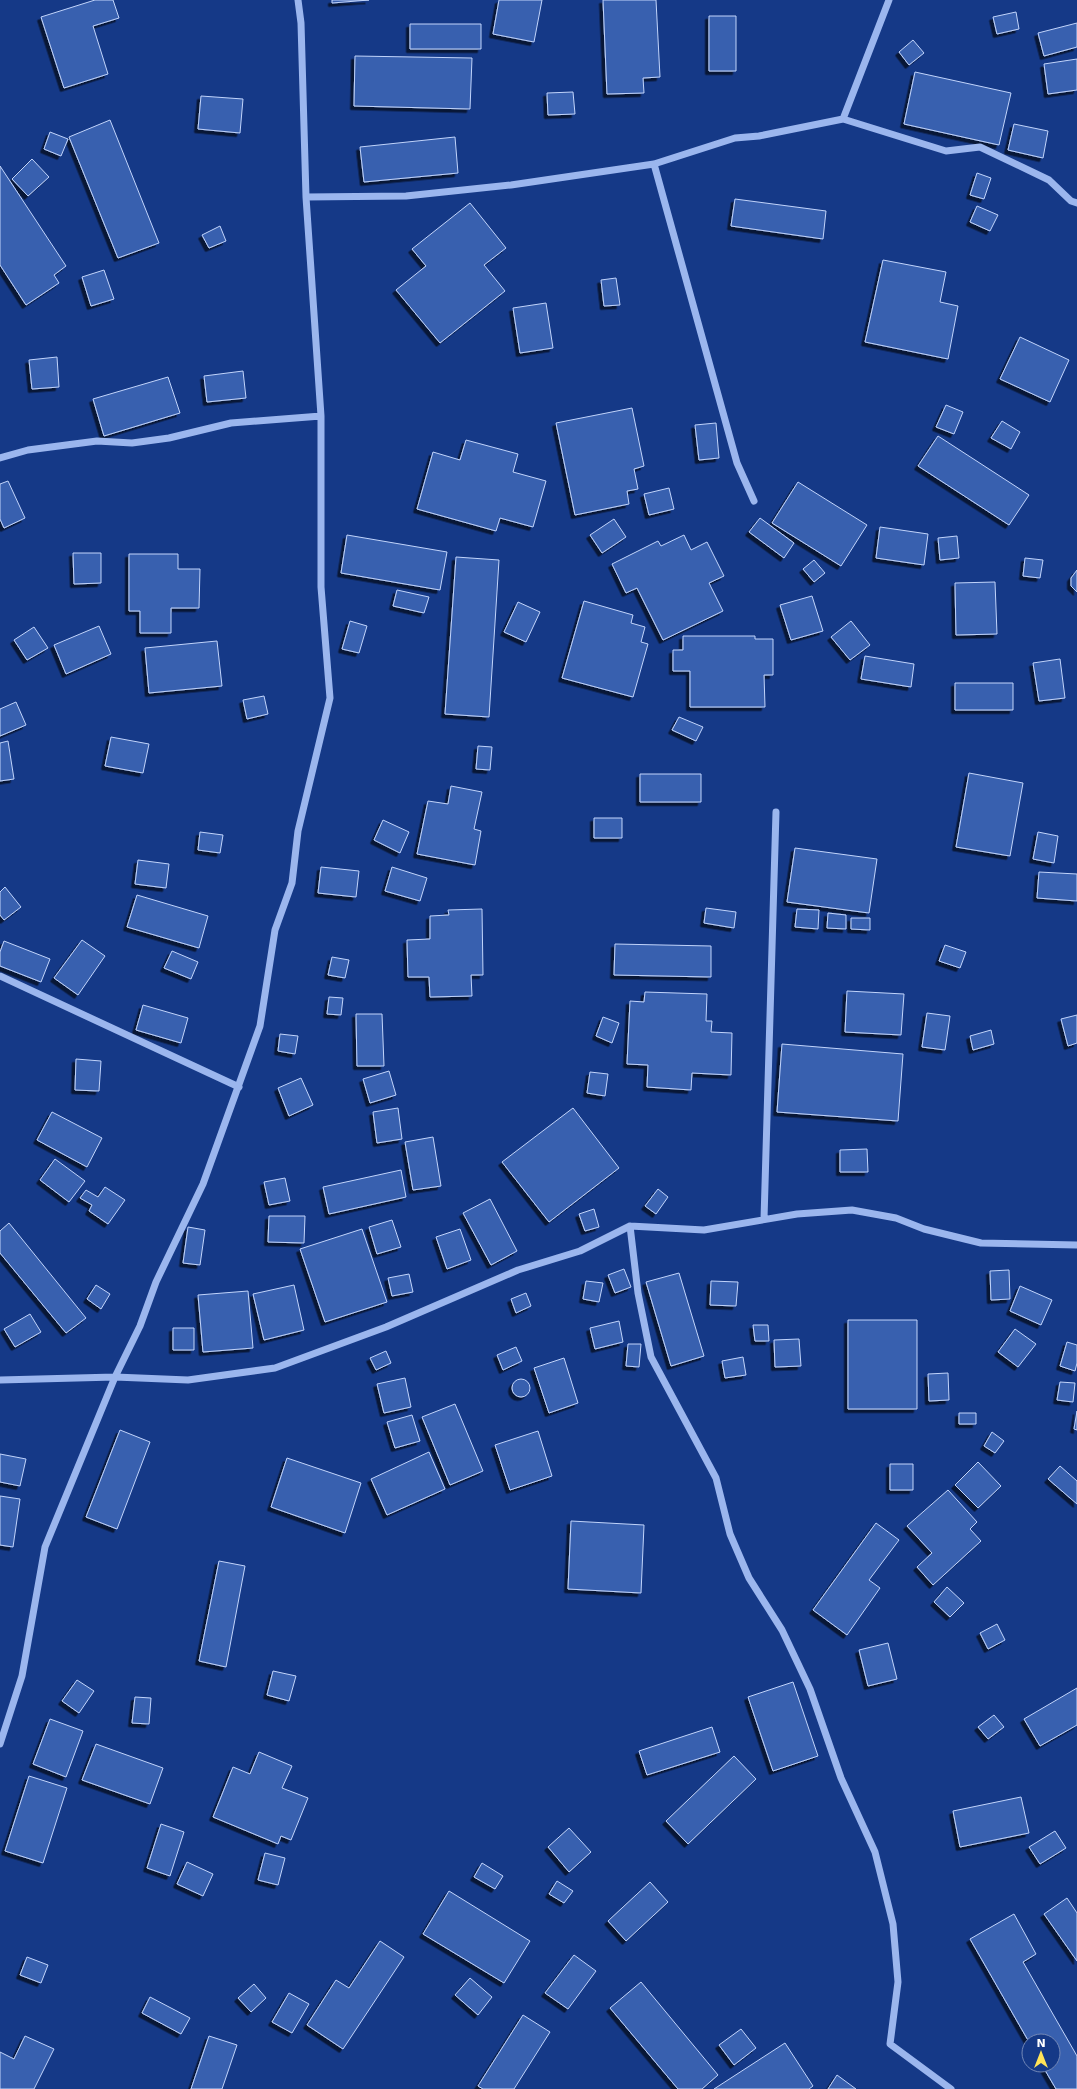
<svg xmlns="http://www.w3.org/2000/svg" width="1077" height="2089" font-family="'DejaVu Sans',sans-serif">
<defs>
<filter id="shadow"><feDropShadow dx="-3.5" dy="3.5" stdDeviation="0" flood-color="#0009"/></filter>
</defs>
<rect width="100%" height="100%" fill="#153987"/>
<path fill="#3960af" stroke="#c1d4fb" filter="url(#shadow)" d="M95,0h18l6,18 -26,8 15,48 -44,14 -23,-71z
M332,0h37l-37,3z
M499,0h43l-8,42 -41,-8z
M603,0h53l4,77 -17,1 1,15 -37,1z
M1016,12l3,17 -22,5 -4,-17z
M709,16h27v55h-27z
M1077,23v24l-33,9 -6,-23z
M410,24h71v25h-71z
M913,40l11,13 -15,12 -10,-13z
M355,56l117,2 -2,51 -116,-3z
M1077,59v31l-29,4 -4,-30z
M915,72l96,21 -12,52 -95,-21z
M573,92l2,22 -27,1 -1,-22z
M201,96l42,3 -3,34 -42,-4z
M110,120l49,123 -41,15 -49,-121z
M1014,124l34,7 -5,27 -35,-8z
M50,132l18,7 -7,17 -17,-7z
M455,137l3,36 -94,9 -4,-35z
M32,159l17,18 -21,19 -16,-17z
M0,166l66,100 -12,9 5,8 -33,22 -26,-40z
M977,173l14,5 -7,21 -14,-4z
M735,199l91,12 -3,28 -92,-13z
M470,203l36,45 -22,17 21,26 -65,52 -44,-53 30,-24 -14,-17z
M977,206l21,9 -8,16 -20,-9z
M220,226l6,15 -17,7 -7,-13z
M883,260l63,12 -6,30 18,4 -10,53 -83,-17z
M104,270l10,29 -23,7 -9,-29z
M616,278l4,27 -16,1 -3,-26z
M546,303l7,45 -33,5 -7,-45z
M1020,337l49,23 -19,42 -50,-23z
M57,357l2,30 -27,2 -3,-29z
M243,371l3,27 -39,4 -3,-26z
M168,377l12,36 -76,23 -11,-37z
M946,405l17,7 -9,22 -18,-7z
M632,408l12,58 -10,3 4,20 -11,2 2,13 -54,11 -19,-92z
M1002,421l18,11 -9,17 -20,-11z
M716,423l3,35 -20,2 -4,-35z
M938,436l91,59 -20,30 -91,-59z
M466,440l52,14 -5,18 33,9 -13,46 -33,-9 -4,13 -79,-22 16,-57 27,8z
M8,481l17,37 -21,10 -4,-9v-35z
M798,482l69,43 -26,41 -69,-43z
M669,488l5,21 -25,6 -5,-21z
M760,518l34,25 -10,15 -35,-26z
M614,519l12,18 -24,16 -12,-18z
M880,527l48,7 -4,31 -48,-7z
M347,535l100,17 -7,38 -99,-17z
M684,535l7,15 16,-8 17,34 -15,7 14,28 -60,29 -26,-52 -11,5 -14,-29 46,-23 3,5z
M957,536l2,22 -19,2 -2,-22z
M73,553h28v30l-27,1z
M129,554h49v15h22l-1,39h-28v25h-31v-22h-11z
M456,557l43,3 -10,157 -44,-3z
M1025,558l18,2 -3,18 -17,-2z
M814,560l11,13 -11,9 -11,-13z
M1077,570v22l-6,-6v-8z
M995,582l2,52 -41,1 -1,-52z
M397,590l32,7 -5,16 -31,-7z
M812,596l11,35 -32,9 -11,-35z
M584,601l49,14 -2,8 14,4 -4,15 7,2 -15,53 -71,-19z
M518,602l22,10 -14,30 -22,-10z
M350,621l17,5 -8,27 -17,-4z
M851,621l19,24 -20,15 -19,-23z
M99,626l12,28 -45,20 -12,-29z
M34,627l14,21 -21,12 -13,-20z
M683,636h72v3h18v36h-9l1,32h-75v-36h-17v-21h10z
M217,641l5,45 -73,7 -4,-45z
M865,656l49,8 -3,23 -50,-8z
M1060,659l5,39 -26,3 -6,-38z
M955,683h58v27h-58z
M264,696l4,18 -21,5 -4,-19z
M16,702l10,23 -26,11v-27z
M679,717l24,10 -7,14 -24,-11z
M111,737l38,7 -6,29 -38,-7z
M8,741l6,38 -14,2v-38z
M478,746l14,1 -2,23 -14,-1z
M969,773l54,10 -13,73 -54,-9z
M640,774h61v28h-61z
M451,786l31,6 -8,37 7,2 -6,34 -58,-11 11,-53 20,3z
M594,818h28v20h-28z
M383,820l26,12 -9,21 -26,-13z
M200,832l23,3 -3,18 -22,-3z
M1038,832l20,4 -4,27 -21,-4z
M795,848l82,11 -8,54 -82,-11z
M138,860l31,4 -3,24 -31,-4z
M321,867l38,4 -3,26 -38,-4z
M392,867l35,11 -7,23 -35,-10z
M1039,872l38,2v27l-40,-3z
M5,887l16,20 -17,13 -4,-5v-23z
M137,895l71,21 -9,32 -72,-21z
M706,908l30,4 -2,16 -30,-5z
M482,909l1,66h-12l1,21 -42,1 -1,-20h-21l-1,-37 23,-1v-23l19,-1 -1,-5z
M797,909l22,1 -1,19 -23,-2z
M828,913l18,2v14l-19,-1z
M851,918h19v12l-19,-1z
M82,940l23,16 -27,39 -24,-17z
M4,941l46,18 -9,23 -41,-16v-14z
M615,944l96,2v31l-97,-2z
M945,945l21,7 -6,16 -21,-7z
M172,951l26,11 -7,17 -27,-11z
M332,957l17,3 -4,18 -17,-3z
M847,991l57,3 -3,41 -56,-3z
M645,992l62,2 -1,27h6l-1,11 21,1 -1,42 -39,-2 -1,17 -44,-3 1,-22 -21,-1 3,-63 14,1z
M329,997l14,1 -2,17 -14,-1z
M143,1005l45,13 -7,25 -45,-13z
M927,1013l23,3 -5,34 -23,-3z
M356,1014h26l2,52h-27z
M1077,1015v28l-9,3 -7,-27z
M603,1017l16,6 -7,20 -16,-7z
M991,1030l3,14 -21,6 -3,-14z
M280,1034l18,2 -3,18 -17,-3z
M782,1044l121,10 -5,67 -121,-9z
M76,1059l25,2 -2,30 -24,-1z
M389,1071l7,24 -26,8 -7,-24z
M590,1072l18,2 -3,22 -18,-3z
M301,1078l12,27 -24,11 -11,-28z
M398,1108l4,31 -25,4 -4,-31z
M573,1108l46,60 -70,54 -47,-60z
M52,1112l50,26 -15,29 -50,-27z
M433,1137l8,49 -28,4 -8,-48z
M867,1149l1,23h-28v-22z
M55,1159l30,22 -16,21 -29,-22z
M401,1170l5,27 -77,17 -6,-27z
M285,1178l5,23 -21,4 -5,-23z
M105,1187l20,13 -17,24 -19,-13 3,-6 -12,-7 6,-8 12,7z
M658,1189l10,8 -12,17 -11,-8z
M490,1199l27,52 -26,14 -28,-52z
M594,1209l5,18 -14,4 -6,-17z
M269,1216h36l-1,27 -36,-1z
M392,1220l9,27 -24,7 -8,-27z
M9,1223l77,95 -20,15 -66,-80v-22z
M188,1227l17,3 -5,35 -17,-2z
M362,1229l25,73 -62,20 -25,-73z
M460,1229l11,31 -24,9 -11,-32z
M624,1269l7,18 -16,6 -7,-18z
M1009,1270l1,29 -19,1 -1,-29z
M679,1273l25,83 -33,10 -25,-84z
M409,1274l4,18 -21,4 -4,-18z
M586,1281l17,2 -4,19 -16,-3z
M711,1281l27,1 -2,24 -26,-1z
M96,1285l14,9 -9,15 -14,-10z
M294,1285l10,45 -40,10 -11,-46z
M1020,1286l32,14 -11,25 -31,-14z
M248,1291l5,57 -50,4 -5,-57z
M526,1293l5,13 -15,7 -5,-14z
M30,1314l11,18 -26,15 -11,-18z
M848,1320h69v89h-69z
M619,1321l4,21 -28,7 -5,-21z
M753,1325h15l1,16h-14z
M173,1328h21v22h-21z
M1015,1329l21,15 -18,23 -20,-15z
M799,1339l2,27 -26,1 -1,-27z
M1067,1342l10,3v18l-2,8 -15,-5z
M628,1344h13l-2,23 -13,-1z
M516,1347l6,14 -19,9 -6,-15z
M386,1351l5,12 -15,7 -6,-12z
M743,1357l3,18 -21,3 -3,-17z
M564,1358l14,45 -29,10 -15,-45z
M948,1373l1,27 -20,1 -1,-27z
M405,1378l6,29 -27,6 -7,-29z
M512 1388a9 9 0 1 1 18 0a9 9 0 1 1-18 0Z
M1060,1382l15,1 -2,19 -16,-2z
M455,1404l28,67 -33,14 -28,-68z
M1077,1411v19l-3,-1z
M959,1413h17v11h-17z
M412,1415l8,26 -25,7 -8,-26z
M120,1430l30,12 -33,87 -31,-12z
M538,1431l14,45 -42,14 -15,-45z
M992,1432l12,9 -9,12 -11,-7z
M429,1452l16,37 -58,26 -16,-36z
M0,1454l26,5 -6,27 -20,-4z
M287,1458l74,25 -16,50 -74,-26z
M978,1462l23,24 -23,22 -23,-23z
M890,1464h23v26h-23z
M1060,1466l17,15v23l-29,-25z
M948,1490l29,32 -7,7 11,12 -48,44 -16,-18 15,-14 -25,-27z
M0,1496l20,3 -7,48 -13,-2z
M571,1521l73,4 -3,68 -73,-4z
M876,1523l23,17 -30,40 11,8 -33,47 -34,-25z
M219,1561l26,5 -19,101 -27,-6z
M947,1587l17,16 -14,14 -16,-15z
M997,1624l8,16 -17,9 -8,-16z
M888,1643l9,36 -29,7 -9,-36z
M273,1671l23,5 -7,25 -22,-6z
M77,1680l17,11 -15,22 -17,-12z
M793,1682l25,74 -45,15 -25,-74z
M1077,1688v37l-37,21 -16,-27z
M135,1697l16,1 -2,26 -17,-1z
M994,1715l10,12 -16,12 -10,-12z
M50,1719l33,12 -17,46 -33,-13z
M712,1727l8,25 -73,23 -8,-24z
M96,1744l67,24 -13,36 -68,-24z
M259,1752l33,14 -10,22 26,10 -17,42 -10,-4 -3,8 -65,-27 20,-50 17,7z
M734,1756l22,23 -68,65 -22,-23z
M29,1776l38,12 -24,75 -38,-12z
M1021,1797l8,36 -69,14 -7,-36z
M161,1824l23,8 -14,44 -23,-8z
M569,1828l22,24 -22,20 -21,-25z
M1055,1831l11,17 -26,16 -11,-17z
M265,1853l20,5 -7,27 -20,-5z
M187,1862l26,12 -10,22 -26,-12z
M482,1863l21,13 -8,13 -21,-12z
M557,1881l16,10 -9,12 -15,-9z
M650,1882l18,20 -42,39 -18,-20z
M449,1891l81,50 -26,42 -81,-49z
M1067,1898l10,15v48l-33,-47z
M1014,1914l22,40 -13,8 54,94v33h-21l-14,-24h11v-24l-24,1 -59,-103z
M380,1941l24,16 -61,92 -36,-24 29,-45 13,8z
M574,1955l22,16 -28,38 -23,-16z
M27,1957l21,8 -7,18 -21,-8z
M470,1978l22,19 -14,18 -23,-20z
M641,1982l77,93 -16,14h-24l-68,-81z
M254,1984l12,14 -15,14 -13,-14z
M289,1993l20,11 -17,29 -20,-11z
M150,1997l40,21 -9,16 -39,-21z
M523,2015l27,17 -36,57h-31l-5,-3z
M741,2029l15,19 -22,17 -15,-20z
M25,2036l29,13 -20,40h-34v-37l14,7z
M209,2036l28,9 -15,44h-31z
M785,2043l28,43 -4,3h-95z
M837,2075l19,14h-28z"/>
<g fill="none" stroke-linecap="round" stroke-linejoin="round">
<path stroke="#9bb6ee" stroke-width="7" d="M843,119l46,-119
M654,164l83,299 17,38
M306,197l100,-1 105,-11 143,-21 81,-26 24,-2 84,-17 103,32 34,-4 69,33 22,21 6,2
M0,458l28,-8 69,-9 35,2 37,-5 62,-15 90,-7
M0,976l239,111
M764,1219l12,-407
M630,1226l8,67 13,64 65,121 14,56 19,44 33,52 28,59 31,89 34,74 18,72 5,58 -8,62 61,45
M0,1380l115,-3 73,3 87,-12 111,-41 132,-57 62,-19 50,-25 74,4 93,-16 55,-4 44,8 28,11 57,14 96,2
M0,1744l22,-68 23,-129 70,-170 25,-51 16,-44 47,-98 57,-158 15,-96 17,-47 6,-52 32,-133 -9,-111v-171l-15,-219 -5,-174 -3,-23"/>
</g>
<g transform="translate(1041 2053)"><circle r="19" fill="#153987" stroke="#7388b7"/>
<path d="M0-3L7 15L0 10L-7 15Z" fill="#ffe358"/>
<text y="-6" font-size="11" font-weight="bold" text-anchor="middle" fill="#ffffff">N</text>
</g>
</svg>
